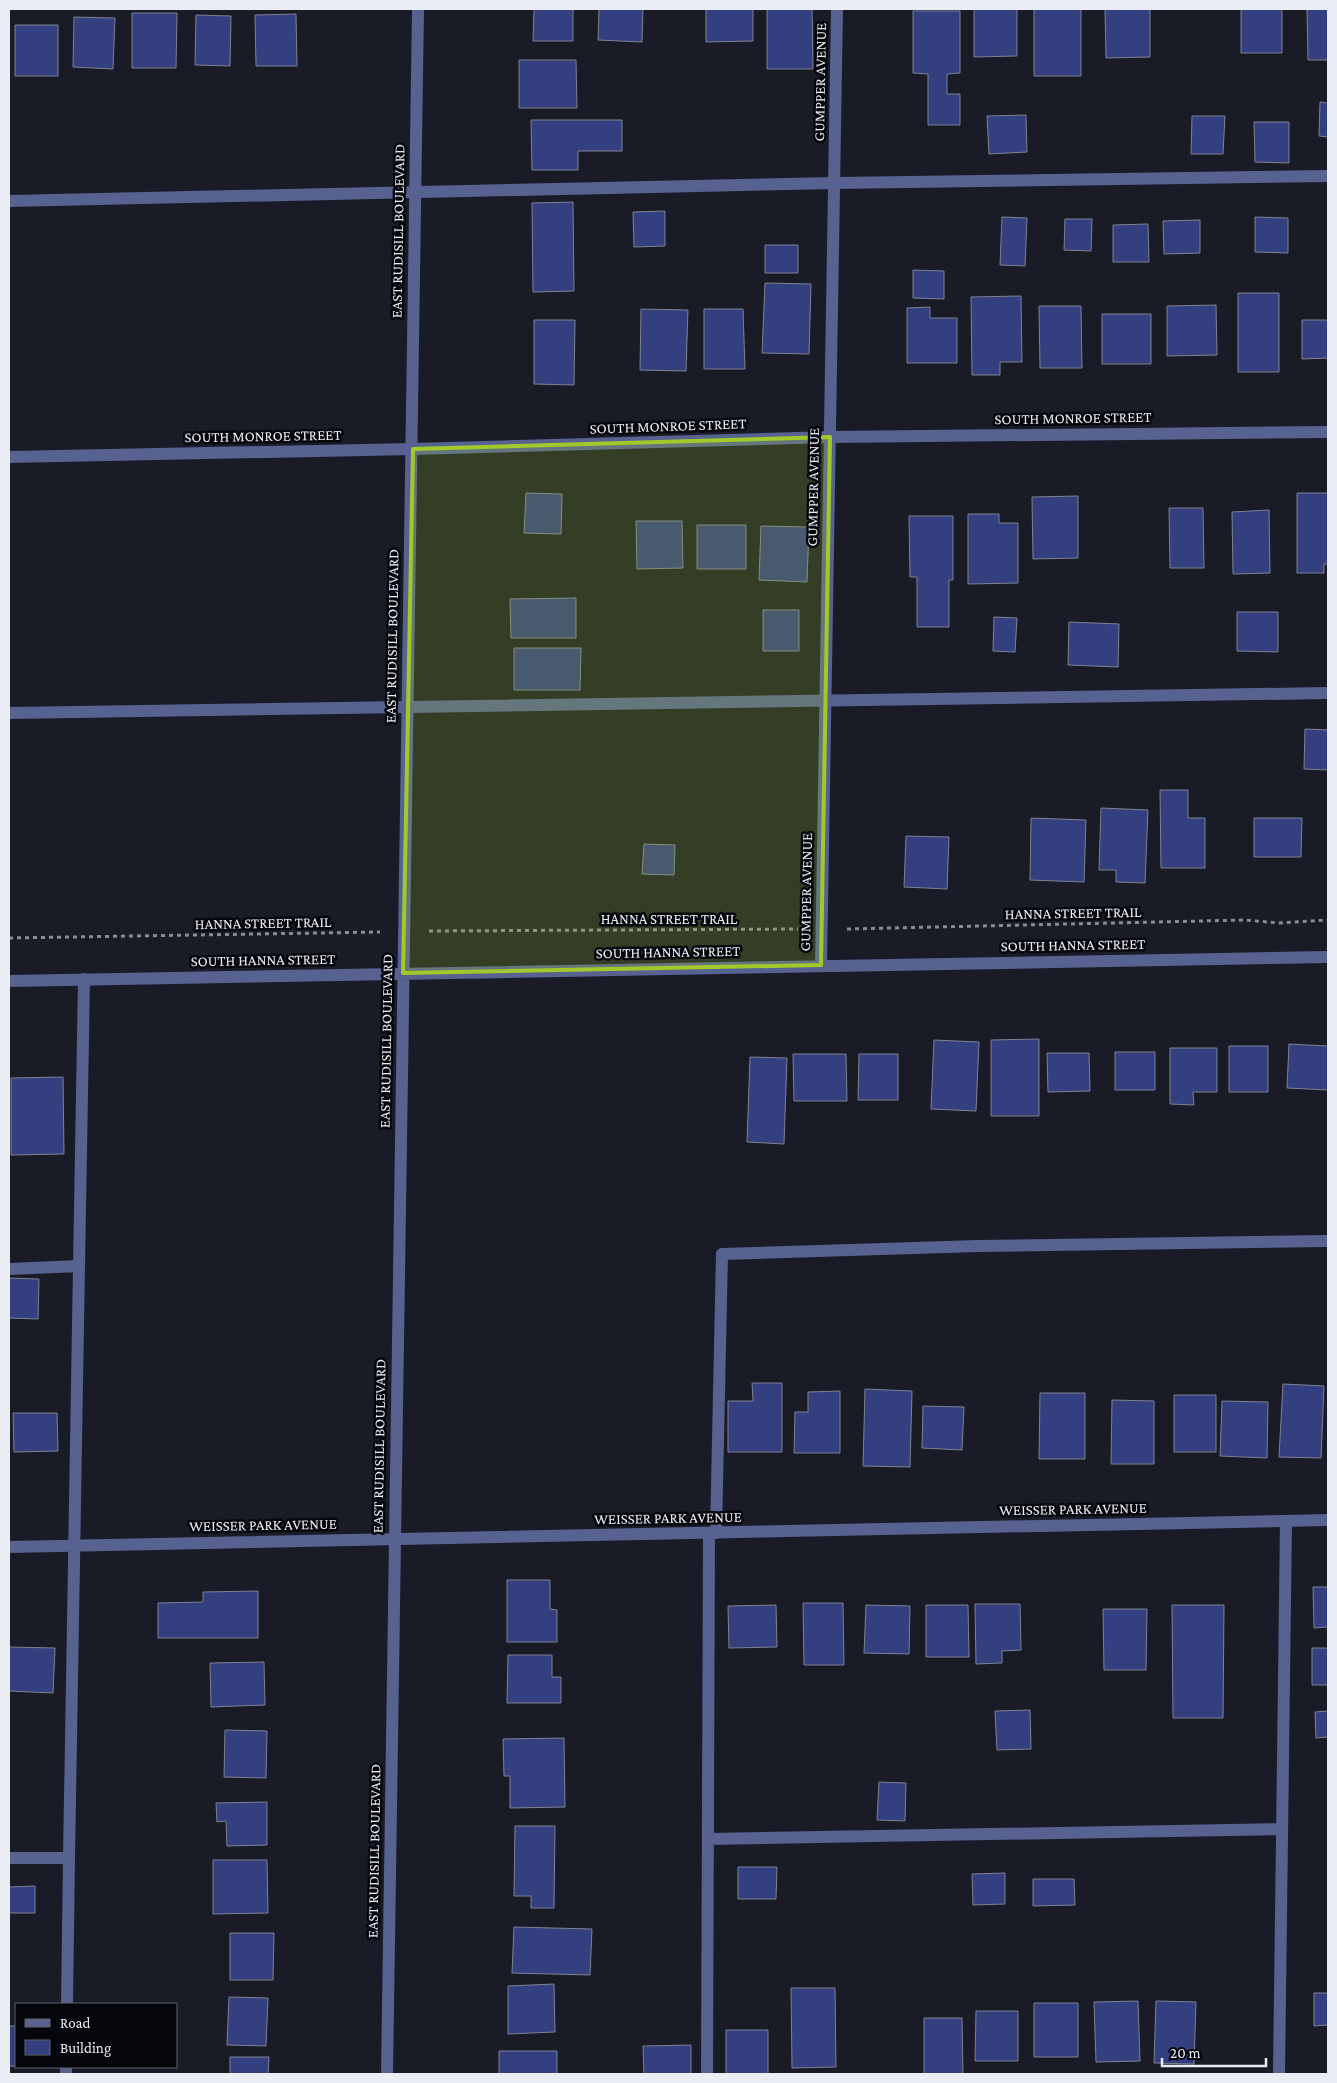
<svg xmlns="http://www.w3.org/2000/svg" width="1337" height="2083" font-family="'Crimson Pro',serif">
<rect width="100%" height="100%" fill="#191b26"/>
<path fill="#343f80" stroke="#7f8391" d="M534,9h39v32h-40z
M599,9h44l-1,33 -44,-2z
M706,9h47v32l-47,1z
M767,9h45l1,60h-46z
M974,9h43v47l-43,1z
M1034,9h47v67h-47z
M1105,9h45v48l-44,1z
M1241,9h41v44h-41z
M1307,9h21v51h-20z
M913,11h47v62l-13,1v20h13v31h-32v-51l-15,-1z
M132,13h45l-1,55h-44z
M296,14l1,52h-41l-1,-51z
M196,15l35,1 -1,50 -35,-1z
M74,17l41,1 -2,51 -40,-2z
M15,25h43v51h-43z
M519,60h57l1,48h-58z
M1320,102l8,1v34l-9,-1z
M1026,115l1,37 -38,2 -2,-38z
M1192,116h33l-2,38h-32z
M531,120h91v31h-44v19h-46z
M1254,122h35v41l-34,-1z
M573,202l1,89 -41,1 -1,-89z
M665,211v35l-31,1 -1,-35z
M1002,217l25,1 -2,48 -25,-1z
M1255,217l33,1v35l-33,-1z
M1065,219h27l-1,32 -27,-1z
M1200,220v33l-36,1 -1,-33z
M1148,224l1,38h-36v-37z
M765,245h33v28h-33z
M913,270l31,1v28l-31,-1z
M765,283l46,1 -2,70 -47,-1z
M1238,293h41v79h-41z
M1021,296l1,66h-22v13h-28l-1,-78z
M1216,305l1,50 -50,1v-50z
M1039,306h42l1,62h-42z
M930,307v11h27v45h-50v-55z
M641,309l47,1 -2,61 -46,-1z
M704,309h39l2,60h-41z
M1102,314h49v50h-49z
M534,320h41l-1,65 -40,-1z
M1302,320h26v38l-26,1z
M526,493l36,1 -1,40 -37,-1z
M1297,493h31v71h-4v9h-27z
M1078,496v62l-45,1 -1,-62z
M1169,508h34l1,60h-34z
M1269,510l1,63 -37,1 -1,-62z
M968,514h31v9h19v60l-50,1z
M909,516h44v64h-4v47h-32v-50h-7z
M636,521h46l1,47 -46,1z
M697,525h49v44h-49z
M761,526l48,1 -2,55 -48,-2z
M576,598v40h-65l-1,-39z
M763,610h36v41h-36z
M1237,612h41v40l-41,-1z
M994,617l23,1 -2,34 -22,-1z
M1069,622l50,2 -1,43 -50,-2z
M514,648h67l-1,42h-66z
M1305,729l23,1v40l-24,-1z
M1160,790h28v28h17v50h-44z
M1101,808l47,2 -3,73 -29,-1v-12h-17z
M1031,818l55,2 -2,62 -54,-2z
M1254,818h48l-1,39h-47z
M906,836l43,1 -2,52 -43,-2z
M644,844l31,1 -1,30 -32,-1z
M1039,1039v77h-48v-76z
M934,1040l45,2 -3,69 -45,-2z
M1289,1044l39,2v44l-41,-2z
M1229,1046h39v46h-39z
M1170,1048h47v44h-24l1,13 -24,-1z
M1115,1052h40v38h-40z
M1047,1053h42l1,38 -42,1z
M793,1054h53l1,47h-53z
M859,1054h39v46h-40z
M750,1057l37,1 -3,86 -37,-2z
M63,1077l1,77 -53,1v-77z
M9,1278l30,1 -1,40 -29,-1z
M752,1383h30v69h-54v-51h25z
M1283,1384l41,2 -3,72 -42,-1z
M865,1389l47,2 -2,76 -47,-1z
M840,1391v62h-46l1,-41h13v-20z
M1040,1393h45v66h-46z
M1174,1395h42v57h-42z
M1112,1400l42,1v63h-43z
M1222,1401l46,1 -1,56 -47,-2z
M923,1406l41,1 -2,43 -40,-2z
M13,1413h44l1,38 -44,1z
M507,1580h43v29l7,1v32h-50z
M1313,1587h15v40l-14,1z
M258,1591v47h-100v-35l45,-1v-10z
M803,1603h40l1,62h-40z
M975,1604h45l1,46 -19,1v12l-26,1z
M776,1605l1,42 -48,1 -1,-42z
M866,1605l44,1 -1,48 -45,-1z
M926,1605h42l1,52h-43z
M1172,1605h52l-1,113h-50z
M1103,1609h44l-1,61h-42z
M9,1647l46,1 -2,45 -44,-2z
M1312,1648h16v37h-16z
M508,1655h44v22h9v26h-54z
M264,1662l1,43 -54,2 -1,-44z
M1030,1710l1,39 -34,1 -2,-39z
M1328,1711v26l-12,1 -1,-26z
M225,1730l42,1 -1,47 -42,-1z
M564,1738l1,69 -55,1v-32h-6l-1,-37z
M879,1782l27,1 -1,38 -28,-1z
M267,1802v43l-40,1 -1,-25 -9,1 -1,-19z
M515,1826h40l-1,82h-23v-12h-17z
M213,1860h54l1,53 -55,1z
M738,1867h39l-1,32h-38z
M1005,1873v31l-32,1 -1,-31z
M1033,1879h41l1,26 -42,1z
M35,1886v27h-26v-26z
M514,1927l78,2 -2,46 -78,-2z
M230,1933h44l-1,47h-43z
M554,1984l1,48 -47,2v-48z
M791,1988h44l1,79 -44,1z
M1314,1993h14v32l-14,1z
M229,1997l39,1 -2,48 -39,-1z
M1138,2001l2,60 -44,1 -2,-60z
M1156,2001l40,1 -2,62 -40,-1z
M1034,2003h44v54h-44z
M976,2011h42v50h-43z
M924,2018h38l1,56h-39z
M9,2026h7v40h-7z
M726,2030h42v44h-42z
M691,2045v29h-47l-1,-28z
M499,2051h58v23h-58z
M230,2057h39l-1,17h-38z"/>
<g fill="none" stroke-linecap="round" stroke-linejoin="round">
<path stroke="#898b95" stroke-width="3" stroke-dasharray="4 4" stroke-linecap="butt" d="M847,929l398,-9 34,3 49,-3
M429,931l369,-2
M9,938l371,-6"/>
<path stroke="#576291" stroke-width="12" d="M9,201l826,-18 493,-7
M9,713l1319,-20
M9,1269l70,-3 5,-287
M716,1533l6,-279 256,-8 350,-5
M708,1839l574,-10
M9,1858h60l-2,146
M69,1858l10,-592
M66,2074v-7
M707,2074l2,-541
M1279,2074l7,-553"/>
<path stroke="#576291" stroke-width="12" d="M9,457l404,-8 417,-12 498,-5
M821,965l16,-956
M9,981l1319,-24
M9,1547l1319,-27
M387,2074l31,-2065"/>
</g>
<path fill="#a2c929" fill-opacity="0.2" stroke="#a2c929" stroke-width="4" stroke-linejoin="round" d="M830,437l-9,528 -418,8 10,-524z"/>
<g text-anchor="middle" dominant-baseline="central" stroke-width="5" stroke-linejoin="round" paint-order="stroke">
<g font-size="15" fill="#ebedf5" stroke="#05060b">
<text transform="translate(820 82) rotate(-89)">GUMPPER AVENUE</text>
<text transform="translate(398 231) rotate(-89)">EAST RUDISILL BOULEVARD</text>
<text transform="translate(1073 418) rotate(-1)">SOUTH MONROE STREET</text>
<text transform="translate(668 426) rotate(-2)">SOUTH MONROE STREET</text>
<text transform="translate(263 436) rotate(-1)">SOUTH MONROE STREET</text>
<text transform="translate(813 487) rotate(-89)">GUMPPER AVENUE</text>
<text transform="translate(392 636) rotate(-89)">EAST RUDISILL BOULEVARD</text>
<text transform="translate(806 892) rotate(-89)">GUMPPER AVENUE</text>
<text transform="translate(1073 913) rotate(-1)">HANNA STREET TRAIL</text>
<text x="669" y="919">HANNA STREET TRAIL</text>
<text transform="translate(263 923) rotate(-1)">HANNA STREET TRAIL</text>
<text transform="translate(1073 945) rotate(-1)">SOUTH HANNA STREET</text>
<text transform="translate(668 952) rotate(-1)">SOUTH HANNA STREET</text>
<text transform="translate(263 960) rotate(-1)">SOUTH HANNA STREET</text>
<text transform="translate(386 1041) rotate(-89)">EAST RUDISILL BOULEVARD</text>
<text transform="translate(379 1446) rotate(-89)">EAST RUDISILL BOULEVARD</text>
<text transform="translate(1073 1509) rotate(-1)">WEISSER PARK AVENUE</text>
<text transform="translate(668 1518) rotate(-1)">WEISSER PARK AVENUE</text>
<text transform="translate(263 1525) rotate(-1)">WEISSER PARK AVENUE</text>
<text transform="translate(374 1851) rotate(-89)">EAST RUDISILL BOULEVARD</text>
</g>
</g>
<rect width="1337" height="2083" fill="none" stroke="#ebedf5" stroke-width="20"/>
<rect x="15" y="2003" width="162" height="65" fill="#05060b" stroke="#616269"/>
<rect x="25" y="2019" width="25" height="8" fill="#576291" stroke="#616269"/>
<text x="60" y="2028" font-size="15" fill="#ebedf5">Road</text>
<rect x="25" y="2040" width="25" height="15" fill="#343f80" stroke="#616269"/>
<text x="60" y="2053" font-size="15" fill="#ebedf5">Building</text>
<path d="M1162 2058v8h104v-8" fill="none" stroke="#ebedf5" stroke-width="2.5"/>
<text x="1170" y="2058" font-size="15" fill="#ebedf5" stroke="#05060b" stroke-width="4" paint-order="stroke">20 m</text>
</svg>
